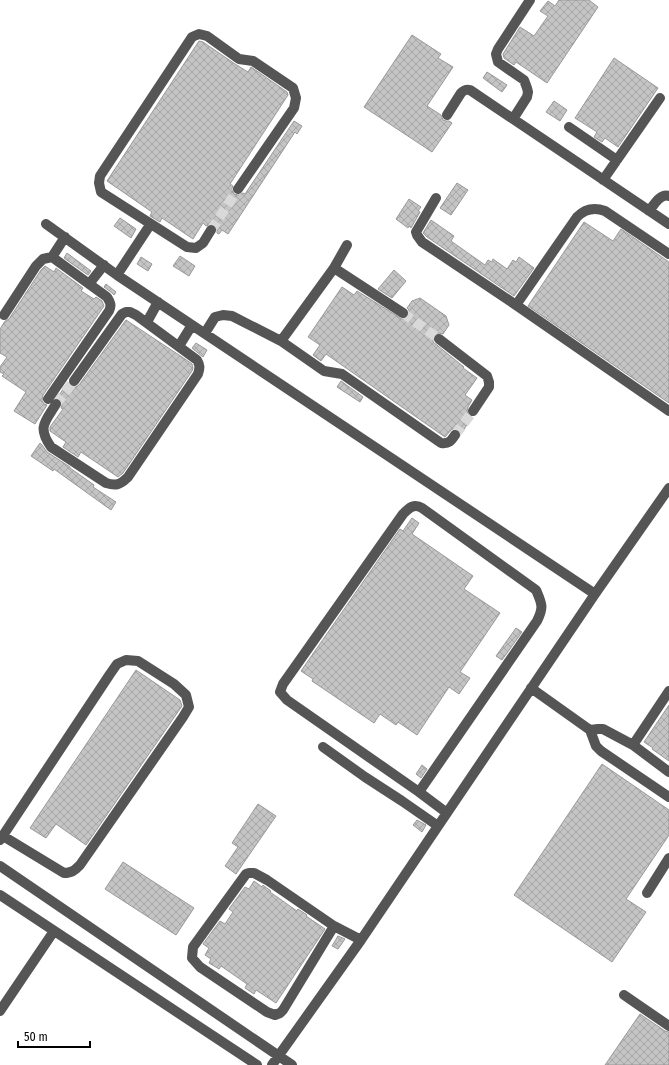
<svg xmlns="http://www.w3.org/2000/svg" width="669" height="1065" font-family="'Fira Sans Condensed',sans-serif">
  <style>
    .building { fill: url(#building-cross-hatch); stroke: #999 }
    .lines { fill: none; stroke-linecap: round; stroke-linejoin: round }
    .minor-tunnel { stroke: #d9d9d9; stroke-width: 10; stroke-dasharray: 10 5; stroke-linecap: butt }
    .minor { stroke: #555; stroke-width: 10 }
  </style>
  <defs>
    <pattern id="building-cross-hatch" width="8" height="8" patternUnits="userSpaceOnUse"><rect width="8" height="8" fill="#c4c4c4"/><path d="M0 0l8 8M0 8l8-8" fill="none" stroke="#a7a7a7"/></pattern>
  </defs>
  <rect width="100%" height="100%" fill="#fff"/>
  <path class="building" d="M559,0H589L598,7L547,83L516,62L514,65L504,58L503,54L520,27L534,36L548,16L540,11L548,1L555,6Z
    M412,35L441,54L438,58L453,67L427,106L441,115L443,120L446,121H449L452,123L432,152L364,107Z
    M199,41L203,42L235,64L248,72L251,67L287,92L288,95L230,184L233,186L232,189L234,194L238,195L243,193L245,194L294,121L302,126L297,134L295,132L228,234L222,230L219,234L217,233V227L214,224H211L206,226L203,223L193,239L162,218L160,222L150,216L152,212L107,181Z
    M614,58L658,88L618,147L605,138L602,142L594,137L597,132L575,118Z
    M487,72L507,85L502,92L483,78Z
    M554,101L567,110L560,121L546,112Z
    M457,183L468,190L451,215L440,208Z
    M409,199L421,207L418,211L420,212L411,228L409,226L408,228L396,219Z
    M120,218L136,229L131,238L114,226Z
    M431,220L454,236L451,241L485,265L488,260L492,262L493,259L507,269L513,260L516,262L519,257L534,268L514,296L427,237L423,233Z
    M584,222L613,241L621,229L669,262V403L528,306Z
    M67,253L91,271L88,275L64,258Z
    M180,256L195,266L189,276L173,266Z
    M141,257L152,264L148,271L137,264Z
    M45,266L54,272L56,268L83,288L81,291L94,299L96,297L102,301L104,306L43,395L42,401L44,404L47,405L35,424L14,411L26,392L2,376L4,374L0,372V367L7,357L0,353V329L5,321L9,319L41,270Z
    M394,270L406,281L392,298L378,289Z
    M106,284L116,292L114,295L111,292L104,287Z
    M342,287L354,295L357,291L402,319H406L409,316V310L407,308L412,301L420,298L446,316L449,325L443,334L439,333L434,335L433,338V342L464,367L463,368L477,378L465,395L472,400L468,407L467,411L469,416L472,417L461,434L459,430L455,429H452L445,437L326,354L321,361L313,355L320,345L308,337Z
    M126,320L185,359L192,364L193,368L192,371L123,473L118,477L81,452L78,457L63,447L66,442L50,431V427L63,409L61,408L62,405V401L60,399L57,398L68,382L70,386L73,387H76L79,385Z
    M196,343L207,350L203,357L192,348Z
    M341,381L363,397L360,402L337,387Z
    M40,443L42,445L47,452L70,467V468L94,485L93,487L116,502L111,510L54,469L53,471L31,456Z
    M412,518L419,523L412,534L473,576L464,589L500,613L460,672L470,678L459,694L449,687L417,735L398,722L396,725L380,714L374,723L312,681L313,679L301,671L400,529L403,531Z
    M516,628L522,632L502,660L496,656Z
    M136,670L180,700L182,706L86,845L56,824L46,838L30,828Z
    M669,705V761L652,749L653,748L644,742Z
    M602,764L669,810V835L626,899L646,912L612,962L514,895Z
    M422,765L427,769L421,778L416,774Z
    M258,804L276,816L236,874L225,866L238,847L232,843Z
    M417,820L426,825L422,832L413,825Z
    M123,862L194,908L176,935L105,889Z
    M254,881L262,887L263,885L264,886L271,891L270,892L297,911L298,909L307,915L306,916L325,929L276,1003L256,990L254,994L245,988L247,984L221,966L219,969L209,963L211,959L205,955L209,948L203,944L220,921L225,924L233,912L229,909L245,887L249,889Z
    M338,936L345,939L338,949L332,946Z
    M640,1014L665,1031L669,1032V1065H605Z"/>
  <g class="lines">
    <path class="minor-tunnel" d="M211,230L238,189
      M403,313L439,339
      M56,404L74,381
      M455,435L473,411"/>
    <path class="minor" d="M447,115L461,93C464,90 466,89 470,90L669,224
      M513,119L527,97L528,92L527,88L524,80L498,62L496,54L498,49L530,0
      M569,127L617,160
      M603,180L660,98
      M436,198L416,232L417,235L422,242L516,305L669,411
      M649,211C654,205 660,193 669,196
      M46,224L117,275L595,594
      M211,230L203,243L196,248L187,247L101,192L99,183L100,176L192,37L199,34L207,36L239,59L253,61L293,88L296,98L294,108L238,189
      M52,257L65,237
      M334,268L403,313
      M117,275L150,225
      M89,284L104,265
      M516,305L577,217C585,209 594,207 605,211L669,254
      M4,315L36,266L43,259L52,257L107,297C110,302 112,305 109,311L48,399
      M147,322L158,302
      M205,333L215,317L223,315L232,316L281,341L324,371L342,374L441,443C449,444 451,441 455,435
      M439,339L487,376L489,382V387L473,411
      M281,341L334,268L347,245
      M179,346L192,325
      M56,404C45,422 37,427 51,447L106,483C116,486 120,485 128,477L198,374C200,368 200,365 197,360L136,315L130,312H126L122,314L74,381
      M531,688L590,730L598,729H603L633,745L669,772
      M590,730L596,746L601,751L669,797
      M633,745L669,691
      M323,747L365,777L402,801L438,826
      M419,792L537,621C544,607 542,604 536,590L422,508C414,503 409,508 403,514L283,684L280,692L287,700L419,792L447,813
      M0,840L110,674L117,664L126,660L138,661L174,684L186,695L189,707L183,717L80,865C75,870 72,873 64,873L3,836
      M0,866L292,1065
      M647,893L669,858
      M0,895L257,1065
      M334,926L283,1010L280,1013L275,1015L267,1012L200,967L192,958L193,947L246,874L249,873H254L267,880L334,926L361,940
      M624,995L669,1026
      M0,1011L54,931
      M272,1065L361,940L595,594L669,488"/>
  </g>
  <path d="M18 1041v6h72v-6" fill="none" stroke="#000000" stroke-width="2"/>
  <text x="24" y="1041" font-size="12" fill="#000000" stroke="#ffffff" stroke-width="3" paint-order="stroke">50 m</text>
</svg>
